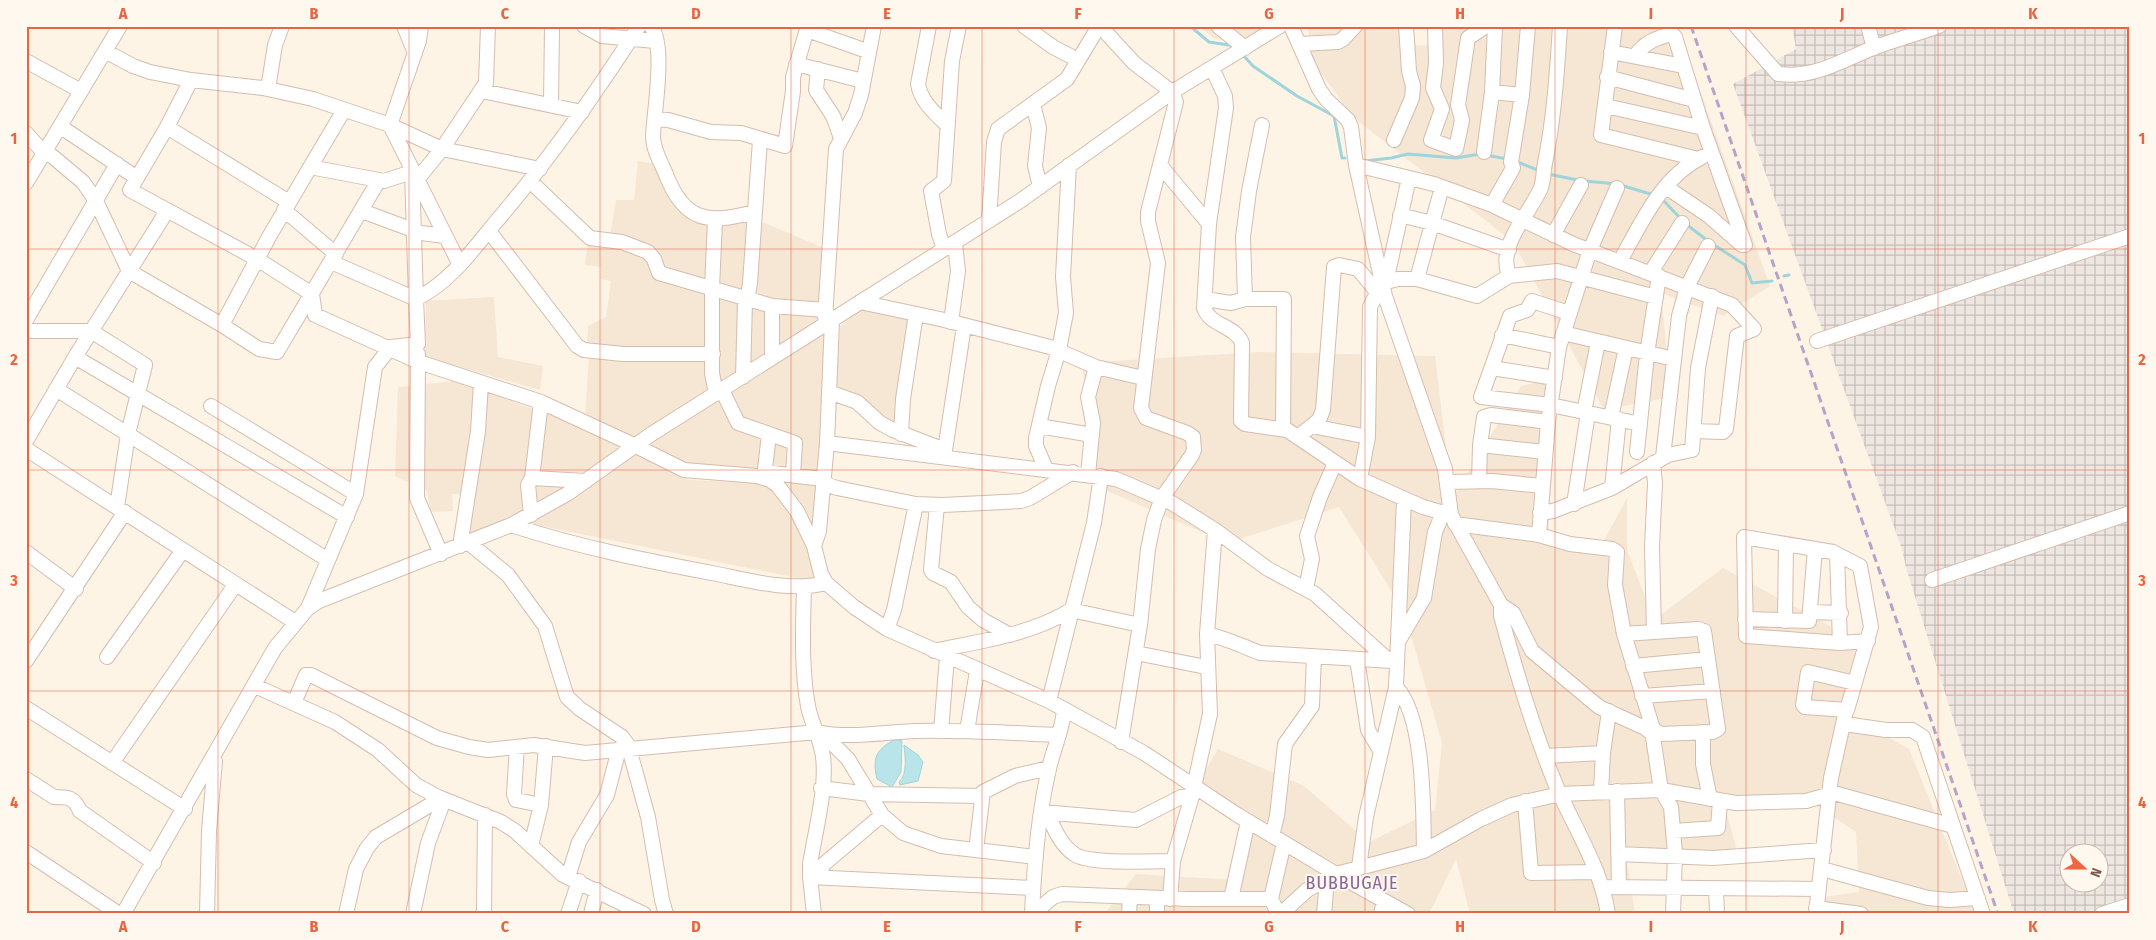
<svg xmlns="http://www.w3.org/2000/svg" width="2156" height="940" font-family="'Fira Sans Condensed',sans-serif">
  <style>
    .residential { fill: #f6e6d4 }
    .industrial { fill: url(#industrial-grid); fill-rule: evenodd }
    .water { fill: #b9e4e9; stroke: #9ed4dc }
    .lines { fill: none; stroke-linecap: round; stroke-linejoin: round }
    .stream { stroke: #9ed4dc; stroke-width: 3 }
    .minor-casing { stroke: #d4bdae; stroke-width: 16 }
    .minor { stroke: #fff; stroke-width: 14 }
    .rail { stroke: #b6a3c9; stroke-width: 3; stroke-dasharray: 8 5; stroke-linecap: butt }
    .grid { fill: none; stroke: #ea6443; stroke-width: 1; stroke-opacity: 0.55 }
    .labels { text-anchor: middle; stroke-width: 4; stroke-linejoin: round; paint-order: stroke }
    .quarter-label { font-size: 18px; letter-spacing: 1px; fill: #88649d; stroke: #fff8ee }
    .neatline { fill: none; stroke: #ea6443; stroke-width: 2 }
    .grid-label { font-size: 16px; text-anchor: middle; font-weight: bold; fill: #ea6443 }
  </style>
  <defs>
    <pattern id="industrial-grid" width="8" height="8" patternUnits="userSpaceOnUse" patternTransform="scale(1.25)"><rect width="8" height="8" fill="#eee6e0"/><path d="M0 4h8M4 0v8" fill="none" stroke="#c6bdb8"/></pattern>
  </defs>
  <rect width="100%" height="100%" fill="#fef4e6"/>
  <path class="residential" d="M1199,26H1277L1245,44L1213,38Z
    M1313,26H1412L1413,45L1436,46V26H1677L1770,286L1723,316L1661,293L1671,397L1604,410L1513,242L1353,117L1313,62L1308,28Z
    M638,161L657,164L671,196L714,221L711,285L661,271L654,252L610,237L616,200H634Z
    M755,217L748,296L717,285L719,224Z
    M760,221L826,249L822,305L752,297Z
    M588,241L619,245L648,258L656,276L709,290V351L587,346L588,326L606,317L611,281L600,279L601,267L585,265Z
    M717,295L741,302L739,374L720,387Z
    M494,297L498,357L543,366L540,390L425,357L426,301Z
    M861,305L911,321L897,427L836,392L840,327Z
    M751,306L767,311L768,354L747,367Z
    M777,312L819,314L815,323L779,352Z
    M826,330L825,423L818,474L795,473L798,440L740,421L727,394Z
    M1257,352L1435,356L1452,499L1521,386L1558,378L1548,534L1599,550L1627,498V550L1654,620L1723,568L1865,645L1848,714L1909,749L1976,914H1807L1810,899L1859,892L1856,832L1805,798L1723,799L1740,862L1626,855L1635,914H1470L1456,859L1429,914H1104L1136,874L1238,880L1247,832L1192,793L1218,749L1304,786L1369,842L1435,810L1442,743L1404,611L1339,507L1227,543L1096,486L1082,363Z
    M589,354L708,358L711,392L635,441L585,417Z
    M484,378L464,494H452L453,511L431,512L427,491L395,476L398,387Z
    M486,392L533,409L524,510L468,536Z
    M719,398L765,437L760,472L694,467L646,446Z
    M546,411L626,446L587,472H539Z
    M772,439L791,445L789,471L768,468Z
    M636,452L689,480L759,483L776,491L797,511L817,579L807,580L527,523Z
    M773,473L818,482L815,535Z
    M535,483L570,485L536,504Z"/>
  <path class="industrial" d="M1792,26H2130V914H2014L1906,568L1902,549L1733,84L1796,49ZM2068,852H2098V882H2068Z"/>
  <path class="water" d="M896,739L902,741L901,772L892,787L877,779C872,758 876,749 896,739Z
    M904,745L918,755L923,762L918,781L900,785L899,782C908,774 905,756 904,745Z"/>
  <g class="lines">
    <path class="stream" d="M1190,26L1209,42L1235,46
      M1242,54L1253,66L1297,96L1334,116L1342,158H1345
      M1486,155L1507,159
      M1365,161L1391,158L1408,154L1456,158L1480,154
      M1515,161L1540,171
      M1548,174L1578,180
      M1585,181L1617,184L1654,195
      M1662,199L1682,220
      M1686,224L1708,241L1745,265L1752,283L1772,281
      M1784,276L1789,275"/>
    <g class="minor-casing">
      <path id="minor" d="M404,26L415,53
        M421,26L419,41L390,125L460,265
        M584,26L602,36L655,41
        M651,26C666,46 654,111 653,136C653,149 660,161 665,172C684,223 708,224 755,212
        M929,26L918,84C921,102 934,112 947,125
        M1024,26L1053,47L1078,60
        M1100,26L1134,63L1172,92L1176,102L1148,212V221L1158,263L1141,408L1146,418L1187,433L1193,437L1194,450L1192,455L1162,498L1154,520L1148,549L1140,625L1121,742
        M1218,26L1245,48
        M1291,26L1319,89L1326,99L1348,120L1351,127L1356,165L1385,296L1445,469L1451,515L1501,605V616C1516,672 1533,729 1555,783C1573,826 1601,867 1608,914
        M1435,26L1436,63L1433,88L1442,109L1431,140L1456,149L1462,120L1458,105L1468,38L1486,26
        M1615,26L1601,135L1698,159
        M1736,26L1778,74C1813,79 1841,61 1873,48C1894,40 1917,34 1939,26
        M1868,26L1874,48
        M807,30L867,51
        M1299,44L1338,42L1343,39L1355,26
        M105,51L133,66L150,72L191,80L263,88L313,99L390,125L442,149L540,169
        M1611,52L1683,66
        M1635,56C1645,42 1656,38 1672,34L1675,37L1703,128L1745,245H1742L1709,216L1666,187
        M26,61L81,91
        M796,64L863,81
        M1212,68L1225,96L1226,108L1209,224L1204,308C1210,326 1235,325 1242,343L1241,421L1245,424L1287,430L1360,479L1423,507L1451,515
        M818,69L816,90L833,116L841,138
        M1607,77L1694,100
        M268,89L275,45L282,26
        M482,91L582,112
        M1492,92L1522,95
        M1033,104L1039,128L1035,166L1040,187
        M551,105L552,26
        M1606,106L1703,128
        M655,119L668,120L711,132L741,133L785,146L793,91V77L808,26
        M61,127L137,178L130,190L257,259L312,294L315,315L419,362L541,402L636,446L684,470L757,476L770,480L778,486L797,511L814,546L821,574L826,583L854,607L887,629L1049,701L1144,753L1236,814L1336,874L1408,914
        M167,127L289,202
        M26,133L44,153L52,156L83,182L96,201L129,271L222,325L259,349L277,352L379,180
        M1394,140L1412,98L1413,86L1409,71L1406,26
        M1484,152L1492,92L1495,26
        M1160,165L1209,224
        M1356,165L1434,184L1492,205L1573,244L1732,305L1754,329L1737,336L1726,429L1723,432L1694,431
        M310,167L384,181L412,172L416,299L331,262
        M137,178L167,127L191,80
        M416,181L442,149L486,83L488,26
        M530,181L590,238L622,242L648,252L654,259L659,273L772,306L826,310
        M26,183L120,26
        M1492,205L1513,168L1511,162L1522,95L1528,26
        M284,210L336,254
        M362,211L421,233L445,236
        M1400,215L1432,223L1509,250
        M715,220L712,288V373L716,394
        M989,221L994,142L998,129L1067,79L1099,26
        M489,231L568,334L577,346L584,350L623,354H713
        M1553,235L1581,185
        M944,249L939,234L931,191L944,181L952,61L959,26
        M1620,261C1641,224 1661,177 1702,157
        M1651,272L1682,223
        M1509,276C1497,245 1528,216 1540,190C1544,182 1543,172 1545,163C1554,118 1557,73 1560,26
        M1417,279L1442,187
        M1386,282L1409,178
        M1205,299L1231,303L1245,299H1284L1283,429
        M1245,299L1243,237L1249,191L1262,125
        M860,302L940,319L1050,347L1096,367L1143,378
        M1569,313L1532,301L1527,310L1510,316L1481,397L1551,405L1640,424
        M825,317L836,149L855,113L861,95L874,26
        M26,320L117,164
        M951,322L958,271L955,243
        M222,325L270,235L344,110
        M26,331H91L145,365L128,434L117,507
        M1563,333L1674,359
        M1502,335L1559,347
        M1817,341L2130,236
        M418,354L417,498L441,554
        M75,357L347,517
        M772,357V306
        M1492,368L1555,378
        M743,377L745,300L748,296L750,283L760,140
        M56,389L328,560
        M722,390L738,423L795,443L793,475
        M829,392L857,402L880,423L893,430L945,450
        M211,406L356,494
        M1584,412L1598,342
        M1611,417L1626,348
        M1039,426L1092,435
        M1312,426L1368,437
        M901,434L903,399L916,314
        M1299,436L1319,420L1323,410L1334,267L1339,265L1358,269L1377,292
        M26,441L75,357L167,211
        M827,443L1116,479L1172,503L1215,530L1268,569L1315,594L1388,660
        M1480,445L1545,452
        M26,449L295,622
        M1637,452L1647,354L1659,276
        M944,457L964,326
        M1663,457L1679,316L1687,287L1708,246
        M1653,463L1655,483L1652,547L1654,632
        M1046,469L1036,446V438L1048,386L1059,350L1066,313L1063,277L1069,165
        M764,472L823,479L828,485L837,488L916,504L943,505L1021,501L1030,498L1073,472
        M1088,474L1093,423L1088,397L1096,367
        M532,478L586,481
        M764,478L769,434
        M1360,479L1368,437L1370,307L1382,283L1398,279H1417L1477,296L1509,276L1557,271L1656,297
        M1479,481L1480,445L1484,417L1491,415L1548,422
        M1447,482L1492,481L1542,486
        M1612,488L1619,419
        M1574,504L1588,413
        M937,505L931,570L933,573L951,582L968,607L983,620L1010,635
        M1540,513L1553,511L1612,488L1668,455L1692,450L1698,368L1712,296
        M531,515L528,485L532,478L541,402
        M1455,524L1539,535L1570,544L1612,549L1617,552L1615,585L1624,634L1653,729L1660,734L1713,732L1718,729L1704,631L1698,629L1624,634
        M511,525C578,547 648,561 717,574C751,581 792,592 826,583
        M1539,535L1548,422L1559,347L1590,250L1617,188
        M469,543L508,575L545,626L567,697L580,709L622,737L628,745L648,817L662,900L666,914
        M460,546L478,431L481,383
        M814,546L819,531L827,443L832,321
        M26,552L76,589
        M1837,554L1840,643
        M1932,580L2130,513
        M804,587C803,626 801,667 808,706C811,723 821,739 823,757C827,787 815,833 810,864V877L814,914
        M1306,589L1312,559L1307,536L1320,497L1335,463
        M1501,605L1513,613L1532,651L1599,707L1645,728L1654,735
        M308,608L356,494L375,367L391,347L418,344L416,299C450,282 471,252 495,223C548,161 595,95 639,26
        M1810,612L1841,613
        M1745,619L1809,621L1815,549
        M1785,621L1786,544
        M887,629L894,610L916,504
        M1207,634C1226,638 1242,646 1260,653L1392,661
        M1398,642L1424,598L1435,532L1443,513
        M934,651C981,641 1030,635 1071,610L1140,625
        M1136,653L1206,667
        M107,657L183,550
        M1357,659L1368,730L1381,752
        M26,661L125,512
        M1633,666L1708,659
        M1855,683L1808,672L1803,705L1805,707L1847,710L1871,627L1860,566L1833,552L1744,537L1746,636L1840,643L1868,641
        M255,686L335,722L378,750L416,785L438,797L501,822L515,831L563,875L644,914
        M1396,687C1425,717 1423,810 1424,851
        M1642,696L1713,691
        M1049,701L1094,523L1101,476
        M294,703L306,675H311L437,738L469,747L488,750L534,745L585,753L817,732C850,739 883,732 916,731C964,730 1011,733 1059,735
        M26,708L185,809
        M1845,724L1886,730H1912L1923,737L1983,914
        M941,731L947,657
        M967,731L977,671
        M1656,732L1653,737L1661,790L1671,807L1675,854L1673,914
        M1703,732V764L1710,799
        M823,734L848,759L882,815L903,833L941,846L1036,857
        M517,747L514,794L516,800L541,805
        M1545,756L1603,753
        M112,763L235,585
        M26,779L54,797C68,797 74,797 80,811L154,863
        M821,788L869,794L981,796
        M1601,791L1603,753L1609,711
        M1617,791L1619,887
        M1525,801L1531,873L1597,872
        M1042,812L1136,820L1181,797L1192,796
        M1047,813C1054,828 1060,844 1074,854C1089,865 1152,861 1173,861
        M1673,831L1718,828L1720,800
        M1272,836L1277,816L1285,744L1312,706L1314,656
        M531,846L541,805L546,746
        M976,850L983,792L1015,776L1049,768
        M26,852L119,914
        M1618,854L1713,858L1824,850
        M1359,867L1366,817L1396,687L1404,499
        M1822,869L1928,898L1949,900L1978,898
        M568,877L579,842L607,795L619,749
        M810,877L1033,888
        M817,877L824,864L882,815
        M1603,887L1819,889
        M1716,889L1717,914
        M1170,899L1173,861L1192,796L1210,714L1207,634L1215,530
        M1231,899L1248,821
        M1275,907L1271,899L1284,843
        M1816,908L1861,914
        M123,914L275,648L308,608L319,601L511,525L567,494L650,435L1020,201L1172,92L1280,26
        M207,914L209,831L215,761
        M346,914L356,869L367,848L376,837L430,805L443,803
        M413,914L428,843L444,800
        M484,914L485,815
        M568,914L579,881
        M591,914L597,890
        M1032,914C1034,866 1038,815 1049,769C1053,749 1063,730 1064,709
        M1033,914L1053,897L1062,894L1189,899H1271
        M1129,914L1130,897
        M1157,914V898
        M1281,914L1307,890L1336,874L1424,851L1481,819L1512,805L1560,794L1661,790L1736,803L1806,801L1834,793L1953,826
        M1324,914L1327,879
        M1381,914L1384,901
        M1816,914L1831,778L1845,715
        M2102,914L2130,905"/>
    </g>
    <use href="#minor" class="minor"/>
    <path class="rail" d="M1691,26L1998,914"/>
  </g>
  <path class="grid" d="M218,26V914M409,26V914M600,26V914M791,26V914M982,26V914M1174,26V914M1365,26V914M1555,26V914M1746,26V914M1938,26V914M26,249H2130M26,470H2130M26,691H2130"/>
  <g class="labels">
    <g class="quarter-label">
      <text x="1352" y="889">BUBBUGAJE</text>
    </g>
  </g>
  <rect width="2156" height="940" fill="none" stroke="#fff8ee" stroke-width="55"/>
  <g transform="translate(2084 868) rotate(111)"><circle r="24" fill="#fff8ee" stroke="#cab8ac"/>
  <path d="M0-4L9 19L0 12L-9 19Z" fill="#f06543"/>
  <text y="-8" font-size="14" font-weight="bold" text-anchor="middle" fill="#7a5948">N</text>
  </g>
  <rect x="28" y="28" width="2100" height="884" class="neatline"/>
  <g class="grid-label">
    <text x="123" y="19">A</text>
    <text x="314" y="19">B</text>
    <text x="505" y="19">C</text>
    <text x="696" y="19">D</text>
    <text x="887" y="19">E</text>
    <text x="1078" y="19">F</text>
    <text x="1269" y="19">G</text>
    <text x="1460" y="19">H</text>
    <text x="1651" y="19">I</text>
    <text x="1842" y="19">J</text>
    <text x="2033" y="19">K</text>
    <text x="14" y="144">1</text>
    <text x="2142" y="144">1</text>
    <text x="14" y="365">2</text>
    <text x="2142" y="365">2</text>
    <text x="14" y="586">3</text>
    <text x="2142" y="586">3</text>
    <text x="14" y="808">4</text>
    <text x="2142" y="808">4</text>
    <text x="123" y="932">A</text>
    <text x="314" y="932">B</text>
    <text x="505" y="932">C</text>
    <text x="696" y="932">D</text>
    <text x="887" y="932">E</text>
    <text x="1078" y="932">F</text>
    <text x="1269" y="932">G</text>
    <text x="1460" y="932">H</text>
    <text x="1651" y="932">I</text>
    <text x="1842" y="932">J</text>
    <text x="2033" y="932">K</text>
  </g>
</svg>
